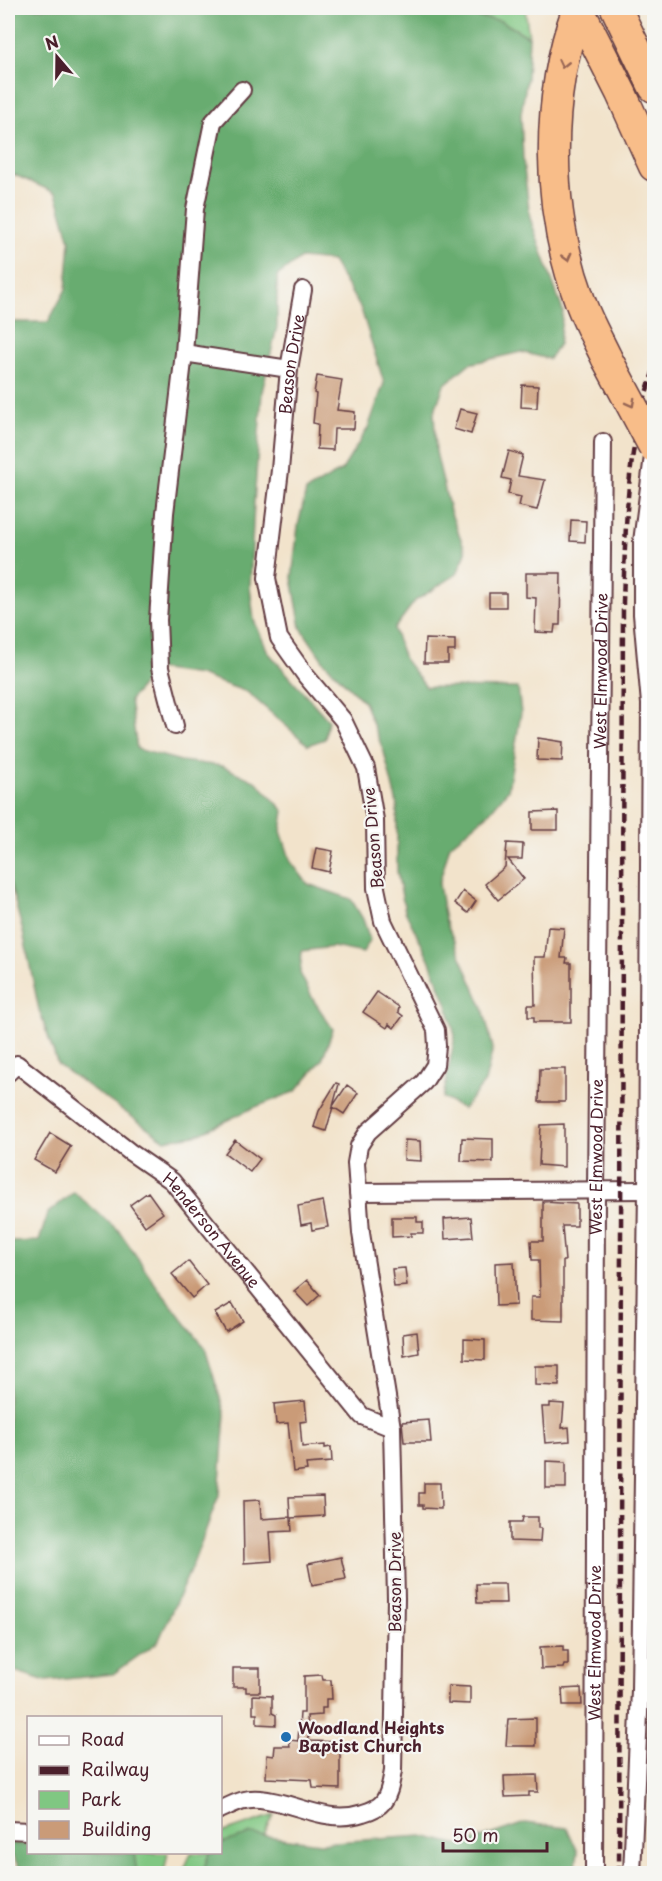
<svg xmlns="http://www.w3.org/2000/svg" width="662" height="1881" font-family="'Playpen Sans',sans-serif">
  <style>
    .green { fill: #80c782; stroke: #657356; stroke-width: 1.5 }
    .forest { fill: #68ac70; stroke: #59664e; stroke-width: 1.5 }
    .building { fill: #ca9b78 }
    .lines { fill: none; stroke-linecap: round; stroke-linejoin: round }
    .minor-casing { stroke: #633c43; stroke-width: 20 }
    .motorway-casing { stroke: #633c43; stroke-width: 33 }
    .minor { stroke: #fff; stroke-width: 16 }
    .motorway { stroke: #f8bd89; stroke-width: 30 }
    .rail { stroke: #4a1f2b; stroke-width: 4.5; stroke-dasharray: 9 4.5; stroke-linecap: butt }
    .motorway-bridge-casing { stroke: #633c43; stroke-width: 33; stroke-linecap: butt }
    .motorway-bridge { stroke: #f8bd89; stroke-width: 30 }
    .oneway { stroke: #986655 }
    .poi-dot { fill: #1f6fb2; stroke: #f6f6f2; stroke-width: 2 }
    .labels { text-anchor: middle; stroke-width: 4.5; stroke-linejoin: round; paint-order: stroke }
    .street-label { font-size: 16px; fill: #4a1f2b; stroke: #f6f6f2 }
    .poi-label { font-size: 16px; font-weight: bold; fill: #4a1f2b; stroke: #f6f6f2; text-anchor: start }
  </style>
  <rect width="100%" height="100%" fill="#f6f6f2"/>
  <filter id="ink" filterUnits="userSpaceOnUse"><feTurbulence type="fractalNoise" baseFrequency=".0167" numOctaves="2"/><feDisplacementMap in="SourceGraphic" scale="12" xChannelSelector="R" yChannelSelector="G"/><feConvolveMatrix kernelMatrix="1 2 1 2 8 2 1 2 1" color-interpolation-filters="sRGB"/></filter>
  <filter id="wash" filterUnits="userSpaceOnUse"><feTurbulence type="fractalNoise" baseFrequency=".008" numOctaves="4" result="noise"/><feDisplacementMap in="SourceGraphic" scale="24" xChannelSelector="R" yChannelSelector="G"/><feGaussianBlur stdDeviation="1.35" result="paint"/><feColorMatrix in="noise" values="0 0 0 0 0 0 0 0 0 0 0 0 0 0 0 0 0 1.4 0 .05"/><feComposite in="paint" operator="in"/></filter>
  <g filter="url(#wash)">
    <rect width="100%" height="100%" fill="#f2e3cb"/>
    <path class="green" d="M422,8H525L529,37L501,21Z
      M274,1815L245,1873L182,1874L191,1853L220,1852L221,1833Z
      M8,1836L28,1837V1852L168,1853L164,1873H23L8,1848Z"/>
    <path class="forest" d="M8,8H422L501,21L529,37L527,78L521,114L523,160L530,218L563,311L559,344L549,359L521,352L469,364L444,385L434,413L436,452L450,511L466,552L457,574L415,601L394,629L404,659L426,687L518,688L521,713L508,790L488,814L450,845L439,884L445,920L483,1008L493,1048L485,1082L463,1109L443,1098L455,1036L447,1005L429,959L405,911L397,872V804L384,752L364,702L324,662L301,628L292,578L298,526L306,491L342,470L368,428L384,383L361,309L332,261L301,258L277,276V327L262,392L254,504L250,587L254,620L268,652L328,720L325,739L308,745L247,692L199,675L156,669L130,700L137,749L181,761L222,766L257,782L284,811L281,831L291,862L308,884L351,899L363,919L370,940L363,953L333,947L302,951L300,973L314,1001L333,1029L322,1060L296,1091L253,1108L196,1135L165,1140L58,1065L39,1010L23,932L10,883L8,882V322H48L66,289L70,241L56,193L8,172Z
      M74,1192L120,1232L158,1288L205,1348L225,1414L219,1495L193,1564L158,1642L113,1674L46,1681L8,1669V1242L39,1241L48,1213Z
      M525,1823L567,1828L578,1852L575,1873H203L209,1853L220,1852L221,1843L251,1834L320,1843L422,1836L460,1845Z
      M8,1844L28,1846V1852L134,1853L137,1873H23L8,1849Z"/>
    <g id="blocks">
      <path class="building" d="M317,376L342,380L337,410L355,412L354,429H334L333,450L317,449L318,424L313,423L316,394L314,393Z
        M522,385L538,386L537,408L521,407Z
        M460,409L477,413L471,434L454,429Z
        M509,451L523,455L518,476L545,480L537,510L519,506L521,497L508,494L511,480L502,478Z
        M571,520L586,521L585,542L570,541Z
        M526,573H561L560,625H555L554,633L535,632L536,598L526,597Z
        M489,593H506V607H489Z
        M425,639L455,640V651H448V663H424Z
        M538,738L563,742L562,761L537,760Z
        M558,811V830H532V812Z
        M507,843L523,844L522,859H508L524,879L498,900L485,884L505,867Z
        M316,848L333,851L329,872L312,868Z
        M463,891L476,901L468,913L455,903Z
        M548,927L564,928L561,958H567L566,963H571V1022H534V1017H528V1005H535L534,957H545Z
        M377,992L399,1007L398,1012L403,1016L394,1028L389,1024L387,1028L363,1012Z
        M540,1069H565V1102H539Z
        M336,1083L339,1084L333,1106L347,1085L358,1093L344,1114L333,1107L326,1131L314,1127L319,1111Z
        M564,1124V1167L539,1165L541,1125Z
        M50,1133L71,1146L55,1172L34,1160Z
        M462,1138L493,1139V1162L461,1161Z
        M235,1140L260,1159L250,1172L225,1153Z
        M405,1140L420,1141L421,1161L404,1160Z
        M148,1192L163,1213L145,1226L130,1205Z
        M323,1201L328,1227L312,1230L311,1223L301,1225L298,1206Z
        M543,1202L577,1204V1226H562L565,1261H563V1321L531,1320V1297H540L539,1260H532L531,1241H543Z
        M392,1217H417V1222H423V1233H411V1236L392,1237Z
        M471,1217L473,1237L445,1239L444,1219Z
        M188,1261L207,1285L192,1298L172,1274Z
        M514,1262L516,1305L496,1306L495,1263Z
        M405,1268L407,1286L394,1287L392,1269Z
        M307,1280L320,1295L308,1306L294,1291Z
        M232,1303L243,1321L226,1332L215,1313Z
        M417,1332L419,1353L404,1356L403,1334Z
        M464,1339L485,1340V1360L464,1359Z
        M535,1366H559V1386L535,1385Z
        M305,1401L307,1421L300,1422L302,1447L325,1445V1448L331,1447L332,1462L306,1464L307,1470L293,1472L288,1423L276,1424L274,1404Z
        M550,1403L564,1404L562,1428L569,1427L570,1441L545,1443L542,1407H550Z
        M429,1420L431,1442H404L402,1422Z
        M546,1461L566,1462V1488H546Z
        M424,1483H440L441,1509L423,1508V1505H419V1493H424Z
        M323,1496L324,1516L291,1518L292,1531L270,1532L272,1561L244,1563L243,1501L260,1500L261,1519L290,1517L289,1497Z
        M523,1517H538V1528H541L540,1542L510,1541V1522H522Z
        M341,1557L346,1579L312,1585L308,1564Z
        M476,1584H505L506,1603H477Z
        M563,1646V1651H568V1665H564L563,1668L541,1669L540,1647Z
        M233,1668H260V1692H246V1687H233Z
        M322,1675L323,1680H331L332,1699H326V1708H322V1715L307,1716L309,1741L340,1742V1789L313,1788L312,1780L266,1778L267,1755L274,1756L275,1746H290L289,1740L298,1741L300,1713H304V1676Z
        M448,1686L470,1687V1704L448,1703Z
        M581,1688L582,1705H563L562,1689Z
        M253,1695L272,1696V1713L276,1715V1725L257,1724V1714H253Z
        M536,1718V1746H506L508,1719Z
        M537,1775L538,1792H529V1796L505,1797L504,1776Z"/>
    </g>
  </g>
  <g filter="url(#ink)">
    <use href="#blocks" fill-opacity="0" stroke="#633c43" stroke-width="1.5"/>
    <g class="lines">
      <g class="minor-casing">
        <g id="minor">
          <path d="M184,353L289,369"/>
          <path d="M175,726L160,668L158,620L165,513L184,353L195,209L213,122L242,90"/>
          <path id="s1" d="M8,1073L17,1064L130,1152L172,1181L362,1416L392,1428"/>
          <path d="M358,1192L647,1190"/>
          <path id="s2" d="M220,1810C233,1804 245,1797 260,1799C296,1802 326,1825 363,1813C370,1811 379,1807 383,1802C390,1793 391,1781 393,1771L396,1598L392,1428L361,1233L356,1163L359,1146L368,1132L424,1082L435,1065L437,1046L436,1030L383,921L376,888L375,820L366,768L343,720L306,676L279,638L267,578L280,470L289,369L303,290"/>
          <path d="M8,1830L28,1831"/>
          <path id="s3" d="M594,1874L596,1190L603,442"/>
          <path d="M632,1874L640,1690L647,1190L650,704L642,614V542L654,448"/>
        </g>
      </g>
      <g class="motorway-casing">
        <path id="motorway" d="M578,8C545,99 546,210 580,301C587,321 598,340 607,359
          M578,8L621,93L654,166
          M616,8L654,87"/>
      </g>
      <use href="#minor" class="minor"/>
      <use href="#motorway" class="motorway"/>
      <path class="rail" d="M619,1874L623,602C626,524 626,443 654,370"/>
      <g class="motorway-bridge-casing">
        <path id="motorway-bridge" d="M607,359L654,447"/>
      </g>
      <use href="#motorway-bridge" class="motorway-bridge"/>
    </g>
    <defs><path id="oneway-chevron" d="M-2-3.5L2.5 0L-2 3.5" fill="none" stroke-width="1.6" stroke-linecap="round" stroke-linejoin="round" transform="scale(1.5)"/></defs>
    <g class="oneway">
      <use href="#oneway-chevron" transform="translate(563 64) rotate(103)"/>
      <use href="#oneway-chevron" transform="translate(567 257) rotate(75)"/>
      <use href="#oneway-chevron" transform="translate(631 403) rotate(62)"/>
    </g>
  </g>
  <circle class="poi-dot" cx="286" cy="1737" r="6"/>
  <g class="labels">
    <g class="street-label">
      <text dy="6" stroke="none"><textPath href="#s2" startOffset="1688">Beason Drive</textPath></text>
      <text dy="6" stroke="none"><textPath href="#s3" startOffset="1203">West Elmwood Drive</textPath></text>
      <text transform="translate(373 838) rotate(-95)" y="6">Beason Drive</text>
      <text dy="6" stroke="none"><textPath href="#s3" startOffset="717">West Elmwood Drive</textPath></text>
      <text dy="6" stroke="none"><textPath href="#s1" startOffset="270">Henderson Avenue</textPath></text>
      <text transform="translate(395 1582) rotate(-90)" y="6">Beason Drive</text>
      <text dy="6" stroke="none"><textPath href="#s3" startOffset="231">West Elmwood Drive</textPath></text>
    </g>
    <g class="poi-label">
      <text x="298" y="1734">Woodland Heights<tspan x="298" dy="18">Baptist Church</tspan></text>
    </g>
  </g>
  <rect width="662" height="1881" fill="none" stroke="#f6f6f2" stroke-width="30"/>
  <rect x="27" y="1716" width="195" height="138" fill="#f6f6f2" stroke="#b1a0a2" stroke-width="1.5"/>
  <rect x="39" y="1736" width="30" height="9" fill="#ffffff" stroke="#b1a0a2" stroke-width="1.5"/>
  <text x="81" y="1746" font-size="18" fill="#4a1f2b">Road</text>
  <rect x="39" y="1766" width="30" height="9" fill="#4a1f2b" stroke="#b1a0a2" stroke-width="1.5"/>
  <text x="81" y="1776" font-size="18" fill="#4a1f2b">Railway</text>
  <rect x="39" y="1791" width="30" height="18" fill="#80c782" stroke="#b1a0a2" stroke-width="1.5"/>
  <text x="81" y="1806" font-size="18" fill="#4a1f2b">Park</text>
  <rect x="39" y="1821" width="30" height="18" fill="#ca9b78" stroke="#b1a0a2" stroke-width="1.5"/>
  <text x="81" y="1836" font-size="18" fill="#4a1f2b">Building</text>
  <g transform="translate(57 57) rotate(340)" stroke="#f6f6f2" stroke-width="4.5" paint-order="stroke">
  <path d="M0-4.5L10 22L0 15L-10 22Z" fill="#4a1f2b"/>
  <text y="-9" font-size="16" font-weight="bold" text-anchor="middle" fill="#4a1f2b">N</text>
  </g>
  <path d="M443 1842v9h104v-9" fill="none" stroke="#4a1f2b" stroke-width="3"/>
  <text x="452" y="1842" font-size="18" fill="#4a1f2b" stroke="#f6f6f2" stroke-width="4.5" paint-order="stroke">50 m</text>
</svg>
